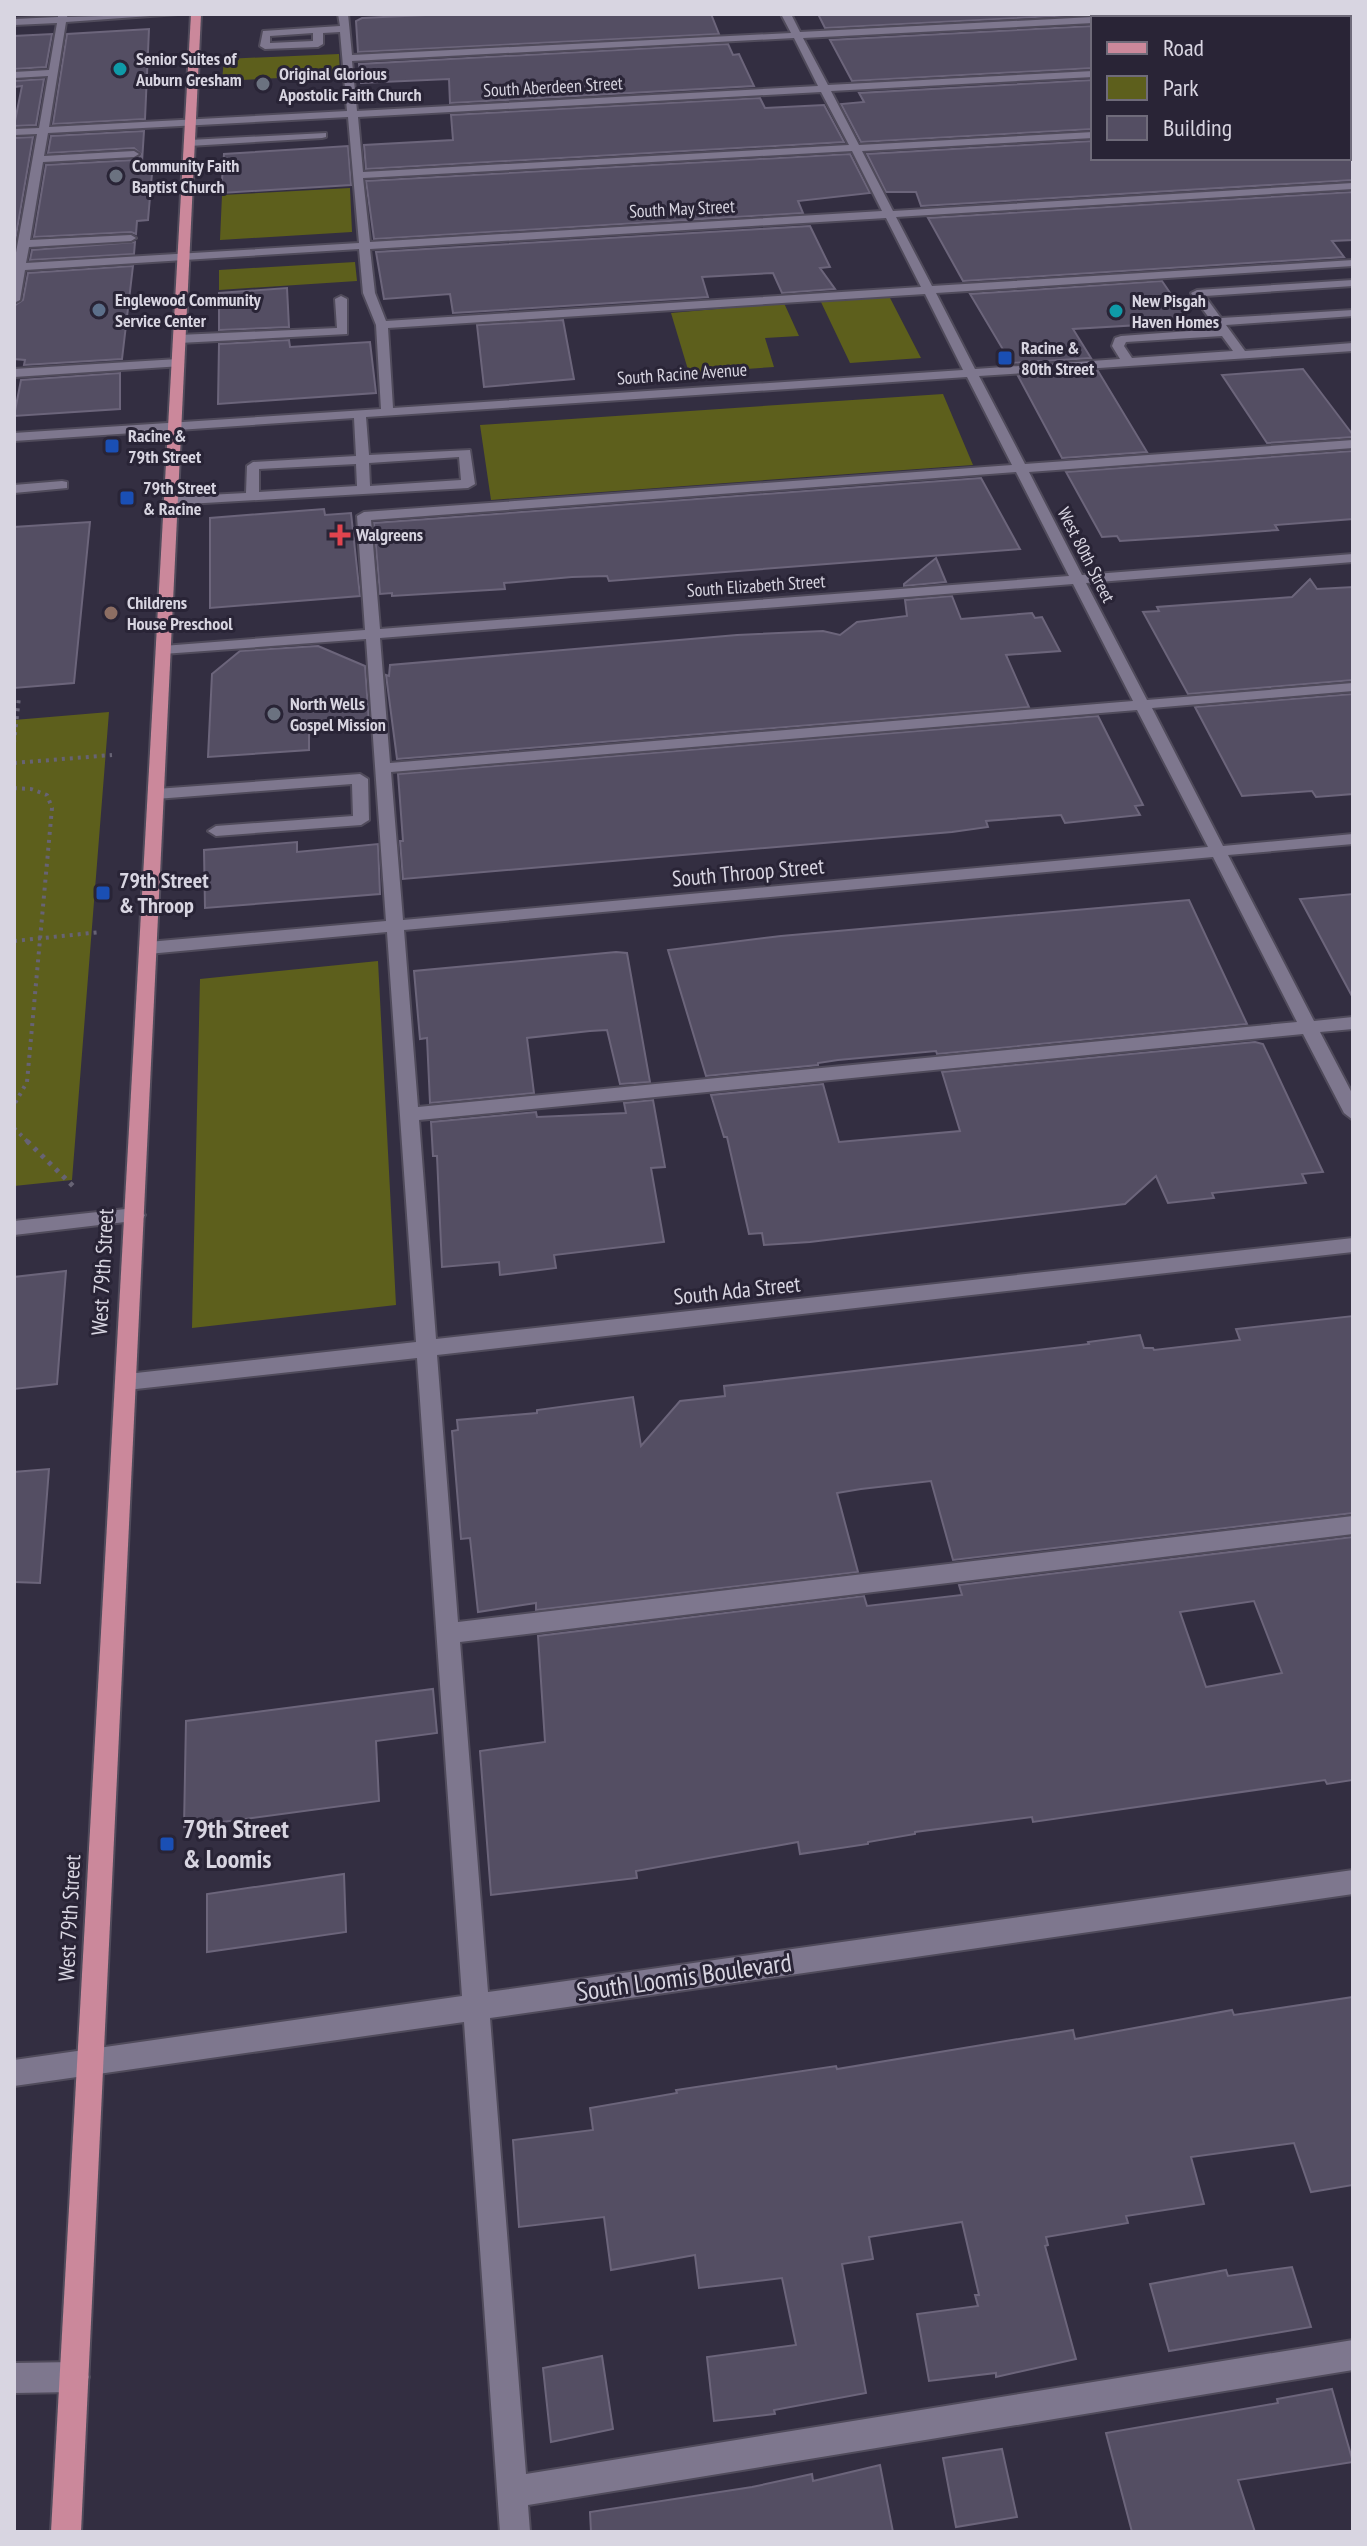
<svg xmlns="http://www.w3.org/2000/svg" width="1367" height="2546" font-family="'PT Sans Narrow',sans-serif">
  <style>
    .green { fill: #5d5f1c }
    .building { fill: #544e63; stroke: #6c657b; stroke-width: 2; fill-rule: evenodd }
    .lines { fill: none; stroke-linecap: round; stroke-linejoin: round }
    .minor-casing { stroke: #504b5b; stroke-width: 4 }
    .major-casing { stroke: #504b5b; stroke-width: 4 }
    .path-far1 { stroke: #676374; stroke-width: 4; stroke-dasharray: 3 5; stroke-linecap: butt }
    .path { stroke: #676374; stroke-width: 5; stroke-dasharray: 4 6; stroke-linecap: butt }
    .minor { fill: #7e778e; fill-rule: evenodd }
    .major { fill: #cb889b; fill-rule: evenodd }
    .culture-dot { fill: #0f9aa8; stroke: #292436; stroke-width: 3 }
    .worship-dot { fill: #6b7280; stroke: #292436; stroke-width: 3 }
    .service-dot { fill: #5c6f8a; stroke: #292436; stroke-width: 3 }
    .transit-dot { fill: #1a4fb4; stroke: #292436; stroke-width: 3 }
    .health-dot { fill: #e0444e; stroke: #292436; stroke-width: 3 }
    .education-dot { fill: #8d6e63; stroke: #292436; stroke-width: 3 }
    .labels { text-anchor: middle; stroke-width: 6; stroke-linejoin: round; paint-order: stroke }
    .far-poi-label { font-size: 18px; font-weight: bold; fill: #d8d5e1; stroke: #292436; text-anchor: start }
    .far-street-label { font-size: 18px; fill: #d8d5e1; stroke: #292436 }
    .street-label { font-size: 22px; fill: #d8d5e1; stroke: #292436 }
    .poi-label { font-size: 22px; font-weight: bold; fill: #d8d5e1; stroke: #292436; text-anchor: start }
    .near-poi-label { font-size: 26px; font-weight: bold; fill: #d8d5e1; stroke: #292436; text-anchor: start }
    .near-street-label { font-size: 26px; fill: #d8d5e1; stroke: #292436 }
  </style>
  <rect width="100%" height="100%" fill="#332e41"/>
  <path class="green" d="M339,54L340,75L222,81L224,59Z
    M350,188L352,232L220,240L222,195Z
    M355,262L357,281L219,290V270Z
    M889,296L921,358L850,363L820,300Z
    M784,303L799,336L765,338L774,367L689,373L671,313Z
    M943,394L973,465L491,500L480,425Z
    M109,712L72,1180L14,1186V720Z
    M378,961L396,1305L192,1328L200,979Z"/>
  <path class="building" d="M447,14H711L719,34L358,52L356,21L362,18Z
    M818,14H1093L825,28Z
    M1093,26V68L852,81L830,40Z
    M149,29L145,119L53,124L67,34Z
    M52,34L46,67L14,69V36Z
    M728,44L733,55L739,54L754,86L450,103L449,79L361,83L359,64Z
    M44,79L36,125L14,126L22,86L14,87V81Z
    M1093,80V129L861,142L841,104L864,102L859,93Z
    M760,98L765,108L824,105L844,142L366,169L364,145L453,140L451,115Z
    M144,131L142,162H153L148,220L137,221L136,234L131,232L34,237L46,165L134,160L142,155L134,148L48,153L51,136Z
    M33,137L14,247V138Z
    M1093,141V158H1353V180L921,206L916,192H886L867,154Z
    M348,146L351,185L221,193L224,154Z
    M850,154L870,193L798,201L803,213L374,239L366,181Z
    M1353,192V240L1332,241L1344,257L963,281L928,218Z
    M810,226L830,267L820,268L835,289L782,293L773,273L702,277L708,297L453,313L450,294L384,299L376,252Z
    M135,242L134,254L30,260L32,250Z
    M133,266L122,359L24,365L25,360L14,359V306L23,300L28,273Z
    M1162,281L1190,322L1073,329L1091,358L1011,363L970,294Z
    M287,288L289,327L219,330V293Z
    M563,320L574,379L484,387L477,325Z
    M289,340L290,347L370,342L376,393L218,404L219,344Z
    M1303,369L1353,435V437L1267,443L1222,375Z
    M1098,371L1147,452L1062,458L1018,376Z
    M120,373V409L14,416L21,380Z
    M1353,451V519L1275,525L1278,530L1198,536L1120,541L1117,536L1102,537L1066,472Z
    M981,478L1020,549L609,581L607,576L572,577L504,583L505,589L392,596V593L380,594L374,523Z
    M324,509L325,515L351,513L360,596L210,608V518Z
    M90,522L74,683L14,688V527Z
    M936,558L946,582L904,586V584Z
    M1310,579L1317,589L1353,587V680L1188,694L1143,612L1159,611L1157,607L1292,597Z
    M952,596L961,619L1032,613L1035,618L1042,617L1060,651L1006,655L1029,707L397,759L386,675L389,676L390,665L737,635L823,631L840,635L857,622L907,616L905,600Z
    M318,646L365,666L369,723L309,728V750L208,757L212,674L240,651Z
    M1353,694V794L1316,797L1312,791L1242,796L1195,707Z
    M1098,716L1143,805L1135,806L1140,815L1065,823L1061,815L986,821L988,827L952,832L403,879L400,841H403L398,774Z
    M297,842V852L378,844L380,894L205,908L204,850Z
    M1353,894V998L1300,899Z
    M1189,900L1247,1024L937,1054L936,1051L838,1060L818,1063V1065L706,1076L668,950L781,936Z
    M616,952L627,953L650,1082L620,1084L607,1030L590,1031L527,1038L534,1093L430,1103L427,1038L420,1039L414,971Z
    M1255,1042L1263,1044L1323,1172L1302,1174L1306,1183L1212,1193L1214,1198L1168,1203L1156,1176L1125,1204L810,1242L764,1245L762,1233L749,1234L727,1137H724L711,1095L823,1084L839,1142L960,1131L942,1072Z
    M653,1100L665,1167L651,1168L664,1242L554,1255L556,1268L500,1275L499,1262L442,1267L437,1156H433L431,1122L536,1112L537,1117L626,1113L624,1103Z
    M66,1271L57,1384L14,1389V1277Z
    M1353,1316V1513L953,1560L931,1481L861,1489L837,1493L858,1572L536,1610V1603L478,1612L470,1538L461,1539L452,1431L458,1430L457,1420L537,1413V1410L633,1397L641,1446L680,1401L725,1396L724,1386L1089,1344L1088,1342L1140,1335L1144,1348H1153L1154,1350L1240,1340L1236,1329Z
    M49,1469L40,1583L14,1582V1472Z
    M1353,1537V1780L1327,1784L1325,1780L1033,1822L1032,1817L915,1832V1834L868,1842V1844L800,1854L798,1842L636,1871L637,1878L491,1895L480,1751L545,1742L538,1636L864,1596L867,1606L962,1595L959,1585ZM1254,1601L1282,1673L1206,1687L1180,1612Z
    M433,1689L437,1733L376,1741L379,1801L184,1827L186,1721Z
    M344,1874L346,1932L207,1952V1894Z
    M1353,1997V2185L1311,2192L1294,2143L1191,2157L1204,2204L1126,2216L1128,2223L1046,2237L1048,2245L1045,2246L1076,2359L996,2377V2373L929,2381L917,2314L978,2306L975,2295H979L962,2222L869,2237L873,2259L842,2264L866,2393L774,2410L775,2414L714,2421L707,2357L796,2345L782,2278L699,2288L695,2255L611,2270L604,2217L519,2227L513,2140L593,2130L590,2108L677,2093L676,2090L836,2066L837,2069L1073,2030L1075,2039L1232,2010L1234,2015Z
    M1292,2267L1311,2327L1169,2351L1150,2284L1226,2270L1228,2276Z
    M602,2356L613,2429L551,2442L543,2368Z
    M1332,2389L1353,2462L1238,2480L1255,2532H1132L1106,2433L1278,2403L1277,2399Z
    M1002,2449L1017,2517L956,2527L943,2458Z
    M880,2465L893,2532H591L590,2512L752,2487L812,2474L813,2481Z"/>
  <g class="lines">
    <g class="minor-casing">
      <path id="minor" d="M58,14H68L67,17L178,14L66,22L49,127L347,111L340,32L323,33V44L318,47L265,49L260,46L263,31L340,26L338,14H348L352,55L791,33L781,14H791L800,32L1093,17L1096,18H1093V23L803,38L828,85L1093,71V77L831,91L859,145L1093,132V138L862,151L893,211L1353,183V189L896,217L932,286L1353,260V266L936,293L975,369L1120,359L1112,346L1115,338L1121,336L1217,329L1191,293L1197,290L1353,280V286L1205,296L1221,318L1353,310V316L1226,325L1245,351L1353,343V351L979,376L1025,464L1353,440V448L1029,472L1082,575L1353,554V562L1086,583L1147,700L1353,683V691L1152,708L1223,846L1353,834V844L1228,855L1314,1021L1353,1017V1029L1320,1032L1353,1095V1120L1344,1113L1303,1034L419,1120L436,1339L1353,1238V1252L437,1355L458,1622L1353,1516V1534L460,1642L488,1992L1353,1870V1894L490,2018L526,2474L1353,2340V2370L528,2505L530,2532H500L464,2022L14,2086V2060L462,1996L417,1358L127,1390L120,1388L117,1382L120,1376L127,1374L416,1342L387,932L148,954L139,948L148,942L386,921L366,639L163,654L156,650L163,646L365,630L357,516L364,512L1012,465L967,377L366,417L369,455L470,450L475,484L468,488L170,505L163,501L170,497L246,493L247,466L253,462L356,456L354,418L14,441V433L381,409L376,325L363,293L359,249L25,270L20,300L14,303V264L37,134L14,135V129L39,128L48,76L14,78V72L49,70L57,23L14,25V19L58,17ZM313,33V41L270,43V36ZM794,38L818,86L357,111L352,61ZM821,92L849,145L363,172L358,117ZM348,117L359,243L26,263L29,247L131,241L136,238L131,235L30,240L43,162L134,157L139,154L134,151L44,156L48,133ZM852,151L882,211L370,242L363,178ZM886,218L921,287L386,321L375,293L370,249ZM925,294L963,370L393,408L388,328ZM1222,336L1233,351L1132,358L1124,346L1126,342ZM459,457L461,480L370,486L369,463ZM356,464L357,486L259,492V469ZM1016,472L1069,576L380,629L371,520ZM1073,584L1133,701L390,763L380,638ZM1137,710L1208,847L403,920L391,772ZM1213,857L1297,1022L418,1107L404,930Z
        M1165,14H1224L1193,18H1134Z
        M1353,57V63L1349,64V58Z
        M1349,118H1353V124H1349Z
        M326,133V137L322,138L189,146L184,143L189,140Z
        M341,296L347,299V334L179,343L173,339L179,335L337,328L335,299Z
        M178,359L182,360V366L14,377V369Z
        M62,481L67,482V488L14,493V485Z
        M360,774L368,779L369,820L361,825L216,836L208,831L216,826L353,816L352,784L156,799L148,794L156,789Z
        M135,1208L145,1215L142,1220L14,1235V1221Z
        M74,2362L84,2367L89,2377L84,2387L74,2392L14,2393V2363Z"/>
    </g>
    <g class="major-casing">
      <path id="major" d="M191,14H201L81,2532H51Z"/>
    </g>
    <path class="path-far1" d="M14,743L19,697
      M14,763L112,755
      M14,788L31,789L47,795L52,808L27,1082L14,1105
      M14,941L101,932
      M14,1128L29,1143"/>
    <path class="path" d="M27,1141L76,1189"/>
    <use href="#minor" class="minor"/>
    <use href="#major" class="major"/>
  </g>
  <g class="culture-dot">
    <circle cx="120" cy="69" r="8"/>
    <circle cx="1116" cy="311" r="8"/>
  </g>
  <g class="worship-dot">
    <circle cx="263" cy="84" r="8"/>
    <circle cx="116" cy="176" r="8"/>
    <circle cx="274" cy="714" r="8"/>
  </g>
  <circle class="service-dot" cx="99" cy="310" r="8"/>
  <g class="transit-dot">
    <rect x="997" y="350" width="16" height="16" rx="4"/>
    <rect x="104" y="438" width="16" height="16" rx="4"/>
    <rect x="119" y="490" width="16" height="16" rx="4"/>
    <rect x="95" y="885" width="16" height="16" rx="4"/>
    <rect x="159" y="1836" width="16" height="16" rx="4"/>
  </g>
  <path class="health-dot" d="M336 523h8v8h8v8h-8v8h-8v-8h-8v-8h8z"/>
  <circle class="education-dot" cx="111" cy="613" r="8"/>
  <g class="labels">
    <g class="far-poi-label">
      <text x="136" y="65">Senior Suites of<tspan x="136" dy="21">Auburn Gresham</tspan></text>
      <text x="279" y="80">Original Glorious<tspan x="279" dy="21">Apostolic Faith Church</tspan></text>
      <text x="132" y="172">Community Faith<tspan x="132" dy="21">Baptist Church</tspan></text>
      <text x="115" y="306">Englewood Community<tspan x="115" dy="21">Service Center</tspan></text>
      <text x="1132" y="307">New Pisgah<tspan x="1132" dy="21">Haven Homes</tspan></text>
      <text x="1021" y="354">Racine &amp;<tspan x="1021" dy="21">80th Street</tspan></text>
      <text x="128" y="442">Racine &amp;<tspan x="128" dy="21">79th Street</tspan></text>
      <text x="143" y="494">79th Street<tspan x="143" dy="21">&amp; Racine</tspan></text>
      <text x="356" y="541">Walgreens</text>
      <text x="127" y="609">Childrens<tspan x="127" dy="21">House Preschool</tspan></text>
      <text x="290" y="710">North Wells<tspan x="290" dy="21">Gospel Mission</tspan></text>
    </g>
    <g class="far-street-label">
      <text transform="translate(553 87) rotate(-3)" y="6">South Aberdeen Street</text>
      <text transform="translate(682 209) rotate(-3)" y="6">South May Street</text>
      <text transform="translate(682 374) rotate(-4)" y="6">South Racine Avenue</text>
      <text transform="translate(1086 555) rotate(63)" y="6">West 80th Street</text>
      <text transform="translate(756 586) rotate(-4)" y="6">South Elizabeth Street</text>
    </g>
    <g class="street-label">
      <text transform="translate(748 872) rotate(-5)" y="8">South Throop Street</text>
      <text transform="translate(102 1272) rotate(-87)" y="8">West 79th Street</text>
      <text transform="translate(737 1290) rotate(-6)" y="8">South Ada Street</text>
      <text transform="translate(69 1918) rotate(-87)" y="8">West 79th Street</text>
    </g>
    <g class="poi-label">
      <text x="119" y="888">79th Street<tspan x="119" dy="25">&amp; Throop</tspan></text>
    </g>
    <g class="near-poi-label">
      <text x="183" y="1838">79th Street<tspan x="183" dy="30">&amp; Loomis</tspan></text>
    </g>
    <g class="near-street-label">
      <text transform="translate(684 1977) rotate(-8)" y="9">South Loomis Boulevard</text>
    </g>
  </g>
  <rect width="1367" height="2546" fill="none" stroke="#d8d5e1" stroke-width="32"/>
  <rect x="1091" y="16" width="260" height="144" fill="#292436" stroke="#6f6b7a" stroke-width="2"/>
  <rect x="1107" y="42" width="40" height="12" fill="#cb889b" stroke="#6f6b7a" stroke-width="2"/>
  <text x="1163" y="56" font-size="24" fill="#d8d5e1">Road</text>
  <rect x="1107" y="76" width="40" height="24" fill="#5d5f1c" stroke="#6f6b7a" stroke-width="2"/>
  <text x="1163" y="96" font-size="24" fill="#d8d5e1">Park</text>
  <rect x="1107" y="116" width="40" height="24" fill="#544e63" stroke="#6f6b7a" stroke-width="2"/>
  <text x="1163" y="136" font-size="24" fill="#d8d5e1">Building</text>
</svg>
